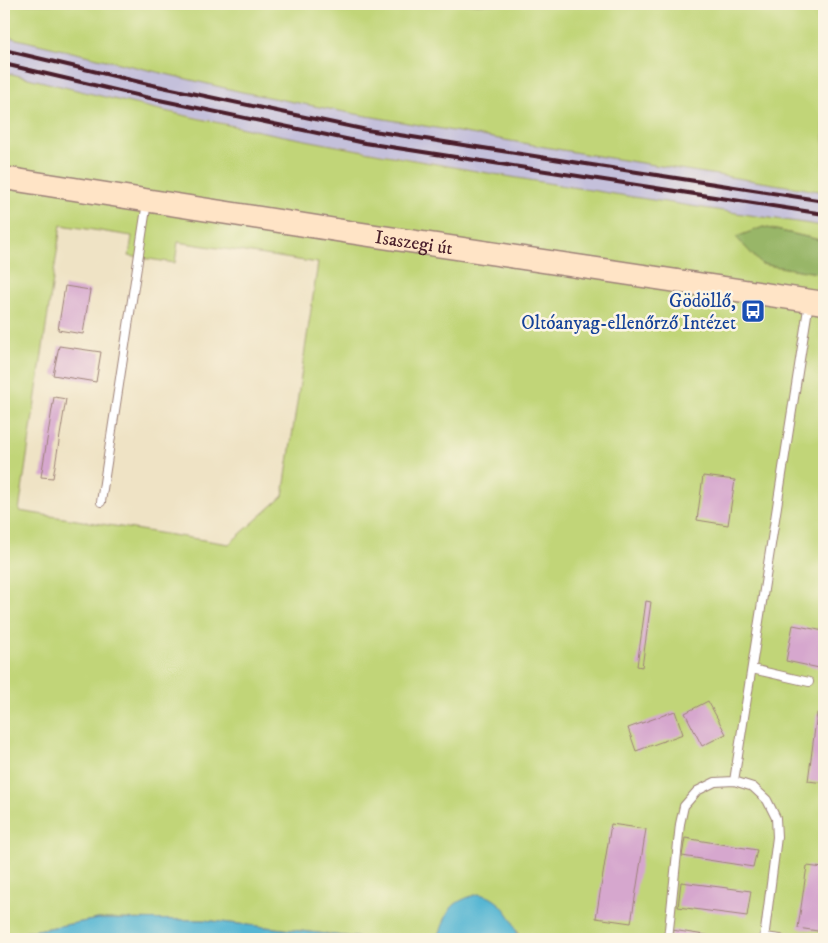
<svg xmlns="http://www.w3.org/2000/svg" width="828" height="943" font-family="'IM FELL DW Pica',serif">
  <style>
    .industrial { fill: #c4c0db }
    .green { fill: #c1d578; stroke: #867a52; fill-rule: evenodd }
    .forest { fill: #98b668; stroke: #716a4a }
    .water { fill: #54b6d3; stroke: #4f6a7f }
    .building { fill: #d6a7ce }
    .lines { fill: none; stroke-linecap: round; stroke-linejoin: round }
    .service-casing { stroke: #9c8178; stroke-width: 10 }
    .secondary-casing { stroke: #9c8178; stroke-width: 25 }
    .service { stroke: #fff; stroke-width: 8 }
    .secondary { stroke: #ffe4c6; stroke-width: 22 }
    .rail { stroke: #4a1f2b; stroke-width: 4 }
    .labels { text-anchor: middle; stroke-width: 5; stroke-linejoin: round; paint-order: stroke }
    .street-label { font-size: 19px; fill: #4a1f2b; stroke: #fcf5e5 }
    .transit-label { font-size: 19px; fill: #164399; stroke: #fcf5e5; text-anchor: end }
  </style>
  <rect width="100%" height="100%" fill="#fcf5e5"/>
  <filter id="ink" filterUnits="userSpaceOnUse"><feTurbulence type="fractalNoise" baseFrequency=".02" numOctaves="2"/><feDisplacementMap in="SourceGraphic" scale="10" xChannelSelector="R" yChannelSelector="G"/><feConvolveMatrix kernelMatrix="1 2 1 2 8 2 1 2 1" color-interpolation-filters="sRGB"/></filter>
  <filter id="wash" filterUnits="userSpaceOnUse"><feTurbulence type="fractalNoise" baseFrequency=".0096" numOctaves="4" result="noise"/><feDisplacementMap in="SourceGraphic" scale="20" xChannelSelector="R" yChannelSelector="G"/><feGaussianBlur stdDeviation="1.12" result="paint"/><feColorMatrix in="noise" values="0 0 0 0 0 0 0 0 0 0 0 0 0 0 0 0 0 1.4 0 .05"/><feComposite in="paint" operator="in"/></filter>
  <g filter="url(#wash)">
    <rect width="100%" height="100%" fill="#efe3c5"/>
    <path class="industrial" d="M4,36L242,92L350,113L585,154L824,192V226L619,196L269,133L113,99L4,72Z"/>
    <path class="green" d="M4,4H824V192L585,154L350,113L242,92L4,36Z
      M4,72C92,94 180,116 269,133C454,169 639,199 824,226V241L763,227L761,264L824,274V939H518V931L450,909L440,933L436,939H371L204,920L98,919L4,936ZM61,225L132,236L129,256L175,263L178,242L318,263L283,496L229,544L19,511Z"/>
    <path class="forest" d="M763,227L824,241V274L761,264L736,237Z"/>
    <path class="water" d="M478,894C483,895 489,896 493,899C506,907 517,925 518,939H436C443,930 443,919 450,910C455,901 469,897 478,894Z
      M98,919L204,920L371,939H4V936Z"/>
    <g id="blocks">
      <path class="building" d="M65,286L90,290L83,334L58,330Z
        M59,346L101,352L96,382L53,375Z
        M54,397L66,399L53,478L41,477Z
        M703,476L735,480L728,525L697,520Z
        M646,601L651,602L642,667L637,666Z
        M793,625L824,631V669L786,661Z
        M708,701L726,734L702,746L685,713Z
        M675,711L683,734L636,751L628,728Z
        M817,713L824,714V783L808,781Z
        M611,824L646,829L631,923L596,918Z
        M685,838L757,850L753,867L682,856Z
        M807,866L824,868V932L798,928Z
        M681,882L751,891L747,916L678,907Z
        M672,930L725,938V939H670Z"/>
    </g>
  </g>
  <g filter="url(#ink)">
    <use href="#blocks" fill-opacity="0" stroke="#9c8178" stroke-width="1"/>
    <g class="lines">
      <g class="service-casing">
        <path id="service" d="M101,502L147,202
          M752,669L809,682
          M734,781L809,302
          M765,937L780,939
          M668,939L680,824L684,806L697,791L715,782L734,781L753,787L767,800L776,818L777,837L764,939"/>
      </g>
      <g class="secondary-casing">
        <g id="secondary">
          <path id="s1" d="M4,178L349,232L824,303"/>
        </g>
      </g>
      <use href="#service" class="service"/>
      <use href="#secondary" class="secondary"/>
      <path class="rail" d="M4,50L148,84L367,130L824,201
        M4,64L145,97L365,143L824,214"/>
    </g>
  </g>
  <defs>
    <g id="bus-square" transform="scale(1.25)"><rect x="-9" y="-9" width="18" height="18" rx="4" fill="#1a4fb4" stroke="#fcf5e5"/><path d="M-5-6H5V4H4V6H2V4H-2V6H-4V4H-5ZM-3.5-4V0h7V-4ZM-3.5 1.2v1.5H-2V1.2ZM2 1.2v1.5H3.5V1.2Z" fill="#fff"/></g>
  </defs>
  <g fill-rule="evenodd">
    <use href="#bus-square" x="753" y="311"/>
  </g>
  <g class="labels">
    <g class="street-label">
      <text dy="7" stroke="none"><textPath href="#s1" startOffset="415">Isaszegi út</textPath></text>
    </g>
    <g class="transit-label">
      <text x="736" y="307">Gödöllő,<tspan x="736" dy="22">Oltóanyag-ellenőrző Intézet</tspan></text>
    </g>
  </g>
  <rect width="828" height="943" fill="none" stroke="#fcf5e5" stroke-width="20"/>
</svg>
